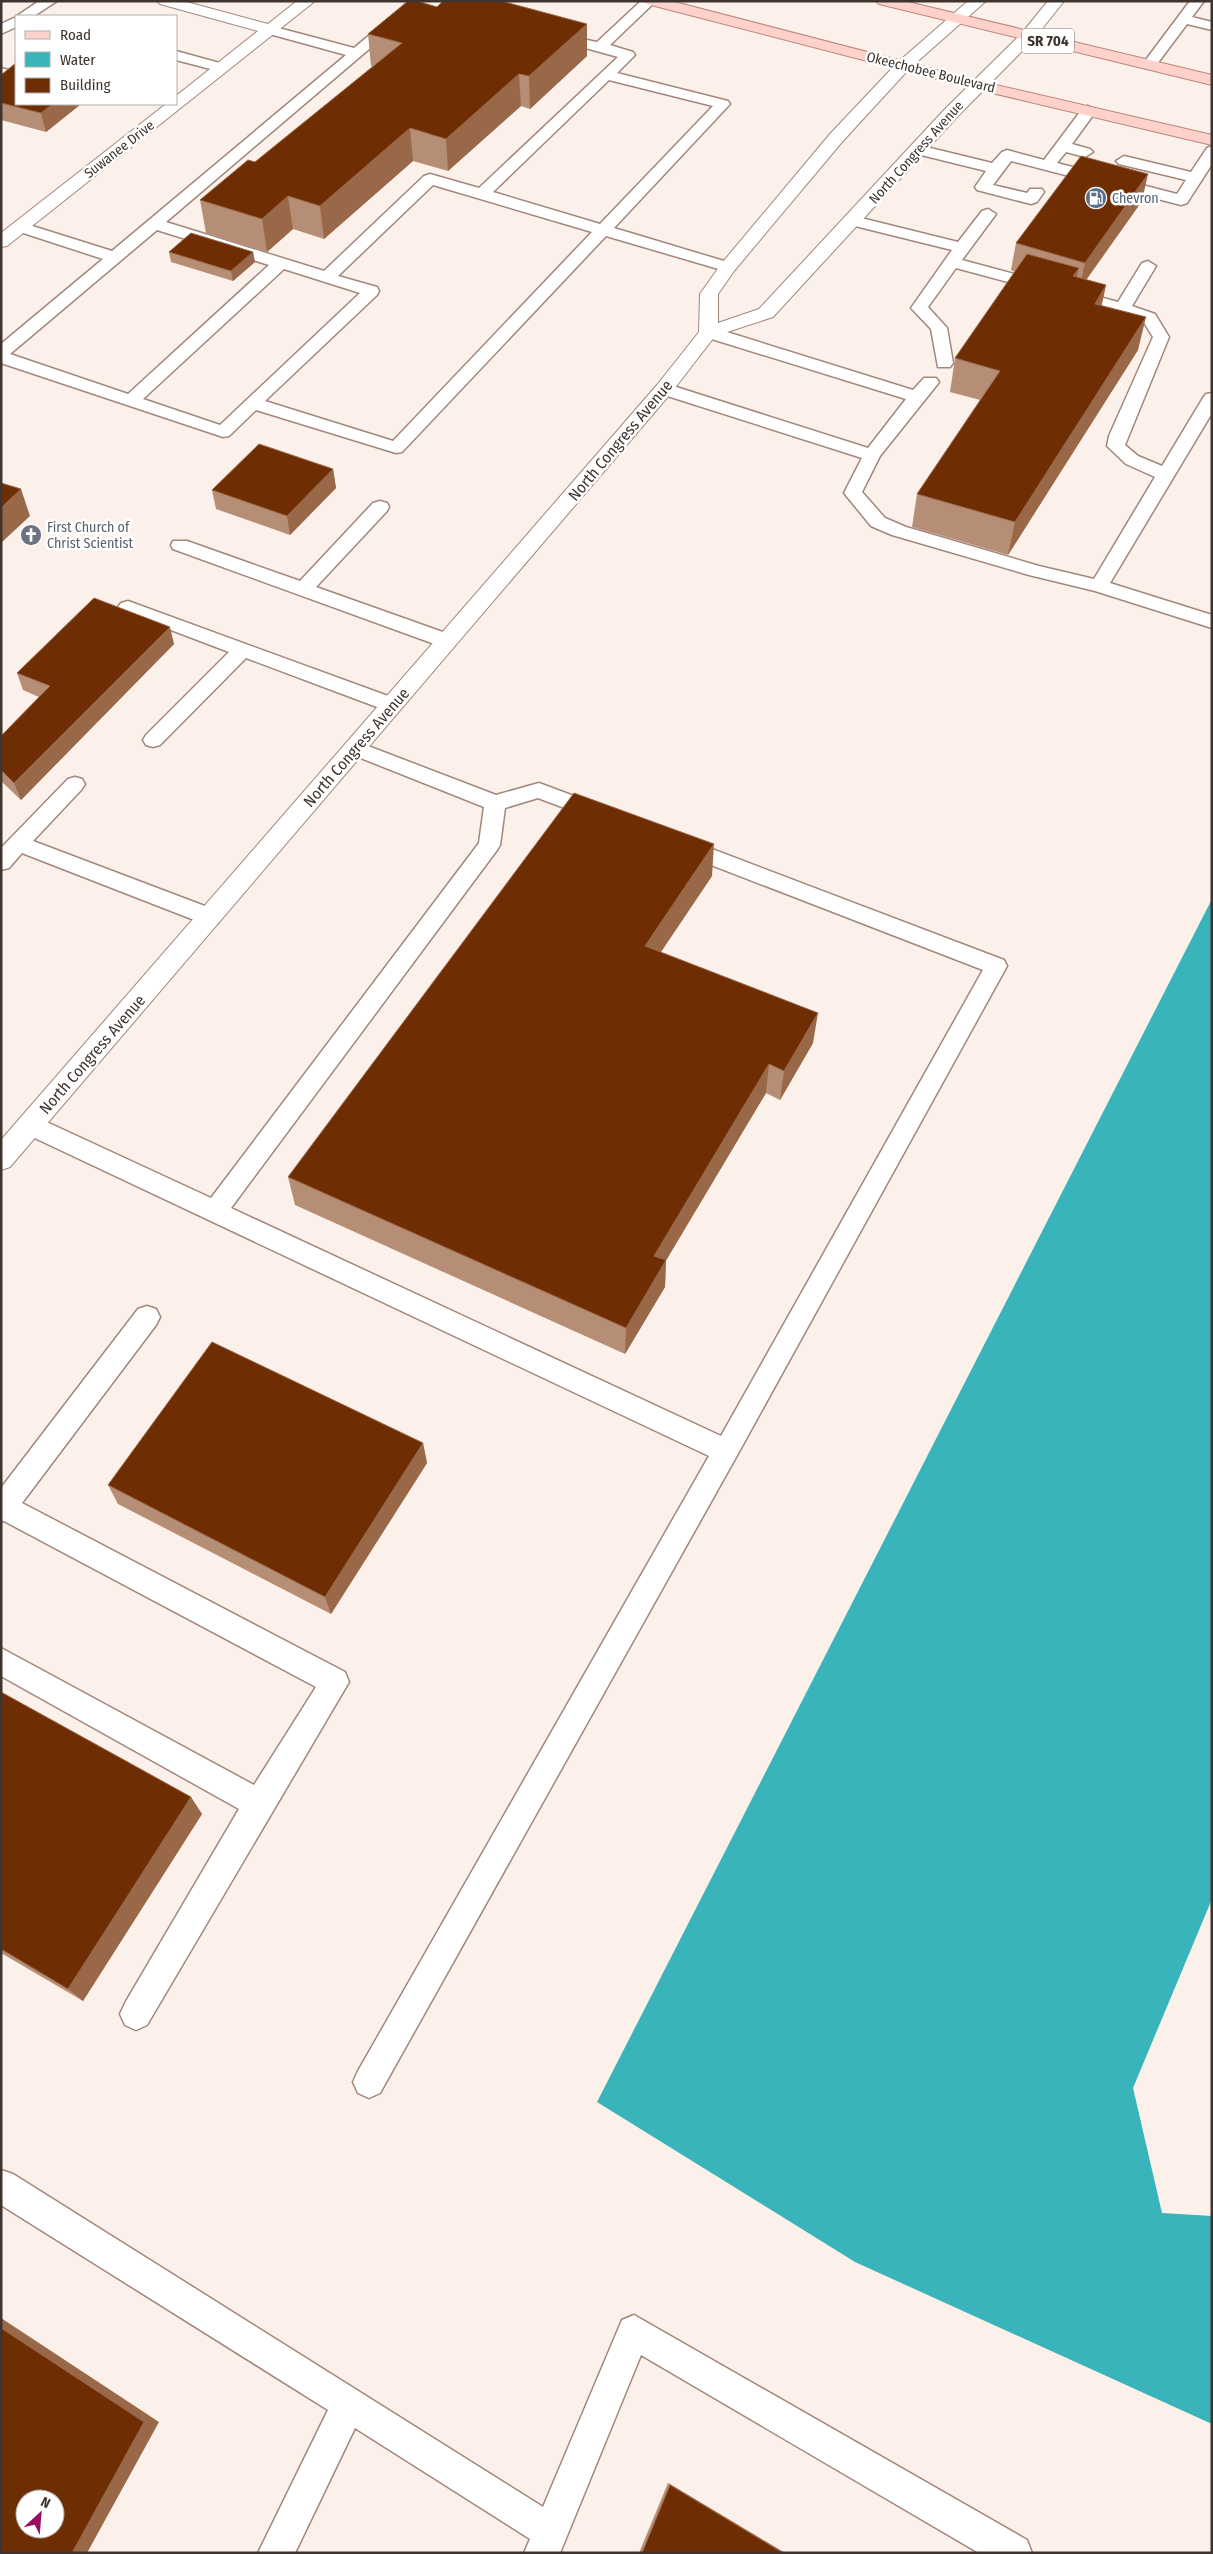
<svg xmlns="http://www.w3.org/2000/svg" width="1213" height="2554" font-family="'Fira Sans Condensed',sans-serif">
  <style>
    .water { fill: #38b4ba }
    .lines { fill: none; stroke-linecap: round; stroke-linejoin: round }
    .service-casing { stroke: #a2877b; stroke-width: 3 }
    .minor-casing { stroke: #a2877b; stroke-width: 2 }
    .tertiary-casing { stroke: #a2877b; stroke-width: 2 }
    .primary-casing { stroke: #ba877d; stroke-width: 2 }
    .service { fill: #fff; fill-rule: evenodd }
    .minor { fill: #fff; fill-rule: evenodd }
    .tertiary { fill: #fff; fill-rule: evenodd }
    .primary { fill: #fed2ca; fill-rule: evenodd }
    .wall { fill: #b68e76 }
    .shaded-wall { fill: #996848 }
    .building { fill: #6f2d03; stroke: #996848; fill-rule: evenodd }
    .labels { text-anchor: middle; stroke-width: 5; stroke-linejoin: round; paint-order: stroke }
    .far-street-label { font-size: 14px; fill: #3f342e; stroke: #fff }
    .far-service-label { font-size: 14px; fill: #4e5e75; stroke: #fff; text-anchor: start }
    .far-worship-label { font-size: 14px; fill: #5b616d; stroke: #fff; text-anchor: start }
    .shield { fill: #fff; stroke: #79716d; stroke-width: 1 }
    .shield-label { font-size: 15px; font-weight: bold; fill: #3f342e }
    .street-label { font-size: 16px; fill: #3f342e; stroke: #fff }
  </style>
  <rect width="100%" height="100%" fill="#fcf0ea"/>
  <path class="water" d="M1212,899V1899L1133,2088L1162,2213L1212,2216V2424L855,2262L597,2102Z"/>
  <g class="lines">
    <g class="service-casing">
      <path id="service" d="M39,1H57L34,16H17Z
        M641,1H656L610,45L633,52L635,55L617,73L728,101L730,104L614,228L734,264L736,267L734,270H722L606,236L402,452L396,453L256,410L229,436L223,437L1,363V344L103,259L14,230L12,227L14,224H26L112,251L346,55L266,33L264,30L266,27L271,26L354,48L390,18H400L402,21L166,222L324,271L424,176L430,174L479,188L618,57L582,47L580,44L587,40L597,42ZM609,80L713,106L600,224L493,192ZM433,185L592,232L393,441L265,401L377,295L379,291L377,287L338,276ZM157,230L269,265L128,394L10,354ZM284,269L360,293L220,425L143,399Z
        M1190,1H1204L1192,17L1212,22V30L1187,24L1154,68H1144L1142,65Z
        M16,17V27L1,34V24Z
        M176,51L227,65L229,68L222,72L176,60Z
        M1,68L16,72V80L1,77Z
        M1088,106L1096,111L1072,144L1090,149L1093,152L1085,157L1066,152L1057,163L1177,194L1186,180L1119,164L1116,161L1124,156L1191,172L1207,148L1212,146V164L1187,203L1181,205L1011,161L993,185L1027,193L1030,189H1042L1044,192L1037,202L1031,204L977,190L975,187L986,171L913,153L910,150L918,145L992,163L1002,152L1007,150L1044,160L1083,108Z
        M988,209L996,214L962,260L1118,302L1142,263L1148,261L1156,266L1132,306L1155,314L1169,337L1125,445L1138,456L1162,466L1203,398L1206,394L1212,393V413L1110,583L1212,615V628L1095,591L1029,575L892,535L871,526L844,493L862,458L658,393L655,389L658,385H670L868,448L906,399L702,336L700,332L702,328H714L913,390L924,378H936L939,382L936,386L880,456L862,492L885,518L906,527L1039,566L1094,579L1155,477L1126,464L1107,446L1109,436L1153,337L1143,321L1126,315L1119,326H1107L1105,322L1112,310L956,268L928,307L947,328L953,363L950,367H938L931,329L911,308L952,250L847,224L845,221L853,216L958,242L982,211Z
        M380,501L387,503L389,507L387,511L316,587L454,636L457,641L454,646L447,647L440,646L173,549L171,545L173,541H187L300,581L373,503Z
        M128,601L399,700L402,705L399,710L392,712L385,710L246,658L160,745L153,747L146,745L143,740L146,735L229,652L121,611L118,607L121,603Z
        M355,741L496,795L539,783L606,808L610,813L606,818L599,821L538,798L505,808L500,845L497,850L231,1208L721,1436L983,970L675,851L672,846L675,841L683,838L691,841L1004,960L1007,966L735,1459L380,2093L369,2098L358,2093L353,2082L358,2071L709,1456L22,1132L18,1125L22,1118L30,1115L38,1118L211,1198L479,843L484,807L348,753L345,748L348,743Z
        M75,777L82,779L85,784L82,789L33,841L218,911L221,917L218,923L210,925L202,923L22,853L9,868L1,870V848L68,779Z
        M147,1306L156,1309L160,1317L156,1325L22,1503L345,1672L349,1682L147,2025L136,2030L125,2025L120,2014L125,2003L239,1809L1,1676V1648L254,1785L316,1687L4,1521L1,1522V1488L138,1309Z
        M1,2170L13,2174L543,2507L622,2320L634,2315L1027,2540L1032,2553H979L641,2355L560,2553H524L530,2539L355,2428L295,2553H258L328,2410L1,2205Z"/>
    </g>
    <g class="minor-casing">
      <path id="minor" d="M157,1H183L268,24L297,1H315L7,246L1,247V233L166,104H176V96L258,31L160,4Z"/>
    </g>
    <g class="tertiary-casing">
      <path id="tertiary" d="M968,1H986L909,69L842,142L734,271L718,294V323L759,309L945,109L1022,33L1048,1H1064L1034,39L957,117L773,317L715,336L671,393L10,1167L1,1170V1140L657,385L699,332L700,294L722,263L830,134L897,63Z"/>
    </g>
    <g class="primary-casing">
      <path id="primary" d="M644,1H671L979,81L1212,135V145L971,88L647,4Z
        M876,1H904L1212,75V85L879,4Z"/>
    </g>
    <use href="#service" class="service"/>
    <use href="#minor" class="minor"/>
    <use href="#tertiary" class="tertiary"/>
    <use href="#primary" class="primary"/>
  </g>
  <path class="wall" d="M368,34L587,56L530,109L521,106L448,171L413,161L324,239L293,229L267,252L206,233L200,200L255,162L373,66H371Z
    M1,75L81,104L46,132L1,120Z
    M1142,201L1086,280L1106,285L1101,306L1138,350L1008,555L912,527L917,494L980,400L950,392L955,358L1015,272L1011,270L1016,243Z
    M169,252H253L255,262L233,281L171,262Z
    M333,469L336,488L290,535L216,509L212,490Z
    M174,644L21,800L1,781V736L39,697L23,690L17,673Z
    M712,876L661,952L813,1043L780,1100L766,1093L666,1260L665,1287L625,1354L295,1205L288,1177Z
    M423,1443L427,1463L331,1614L118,1504L108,1485Z
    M1,1692L202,1814L83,2001L1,1953Z
    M668,2483L785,2553H639Z"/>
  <path class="shaded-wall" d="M587,24V56L530,109L529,76Z
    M519,74L521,106L448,171L446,139Z
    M53,104H81L46,132L41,113Z
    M410,128L413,161L324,239L320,206Z
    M1148,174L1142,201L1079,290L1085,263Z
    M288,196L293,229L267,252L262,219Z
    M253,252L255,262L233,281L231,271Z
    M1079,268L1071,301L1073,276Z
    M1106,285L1099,318L1095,304Z
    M1146,317L1138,350L1008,555L1015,522Z
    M333,469L336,488L290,535L287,516Z
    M21,489L30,516L1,543V508Z
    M170,627L174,644L21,800L14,783Z
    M714,844L712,876L644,977L645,946Z
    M818,1013L813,1043L780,1100L784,1071Z
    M769,1064L766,1093L658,1274L666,1260L665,1287L625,1354L626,1328L654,1256Z
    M423,1443L427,1463L331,1614L325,1597Z
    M191,1797L202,1814L83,2001L68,1989Z
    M1,2318L159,2422L87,2553H72L1,2328Z
    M668,2483L785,2553H783L670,2485Z"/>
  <path class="building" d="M408,1H417L437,7L443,1H501L587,24L529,76L519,74L446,139L410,128L320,206L288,196L262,219L200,200L248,160L255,162L402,43L368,34Z
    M16,63V104H53L41,113L1,103V75Z
    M1081,156L1148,174L1085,263L1016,243Z
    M191,233L253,252L231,271L169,252Z
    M1027,254L1079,268L1073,276L1106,285L1095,304L1146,317L1015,522L917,494L1000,371L955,358Z
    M259,444L333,469L287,516L212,490Z
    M1,483L21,489L1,508Z
    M94,598L170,627L14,783L1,770V736L50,686L17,673Z
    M574,793L714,844L645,946L818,1013L784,1071L769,1064L654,1256L666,1260L626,1328L288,1177Z
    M212,1342L423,1443L325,1597L108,1485Z
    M1,1692L191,1797L68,1989L1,1949Z
    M1,2328L144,2422L72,2553H1ZM25,2499H55V2529H25Z
    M670,2485L783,2553H642Z"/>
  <defs>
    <g id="fuel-disc" transform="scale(1.125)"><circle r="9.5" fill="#5c6f8a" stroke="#fff"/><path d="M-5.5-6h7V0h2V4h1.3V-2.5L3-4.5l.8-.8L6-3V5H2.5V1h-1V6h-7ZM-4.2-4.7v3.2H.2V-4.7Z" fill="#fff"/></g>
    <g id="church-disc" transform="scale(1.125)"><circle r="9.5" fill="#6b7280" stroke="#fff"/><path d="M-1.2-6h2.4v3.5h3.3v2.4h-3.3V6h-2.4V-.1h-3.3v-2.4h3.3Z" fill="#fff"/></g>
  </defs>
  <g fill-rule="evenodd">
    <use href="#fuel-disc" x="1096" y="198"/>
    <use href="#church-disc" x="31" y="535"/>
  </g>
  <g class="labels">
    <g class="far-street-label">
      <text transform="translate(931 72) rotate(14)" y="5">Okeechobee Boulevard</text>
      <text transform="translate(119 149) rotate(-38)" y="5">Suwanee Drive</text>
      <text transform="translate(916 152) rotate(-48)" y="5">North Congress Avenue</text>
    </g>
    <g class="far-service-label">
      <text x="1112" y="203">Chevron</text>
    </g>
    <g class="far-worship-label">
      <text x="47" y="532">First Church of<tspan x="47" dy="16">Christ Scientist</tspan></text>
    </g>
    <rect class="shield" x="1022" y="28.5" width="52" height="25" rx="4"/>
    <g class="shield-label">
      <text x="1048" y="46">SR 704</text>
    </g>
    <g class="street-label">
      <text transform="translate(620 440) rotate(-50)" y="6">North Congress Avenue</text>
      <text transform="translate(356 747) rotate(-49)" y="6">North Congress Avenue</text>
      <text transform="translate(92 1054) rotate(-49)" y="6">North Congress Avenue</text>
    </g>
  </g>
  <rect width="1213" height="2554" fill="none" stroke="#3f342e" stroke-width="5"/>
  <rect x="15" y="15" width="162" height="90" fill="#ffffff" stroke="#b2aeab"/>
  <rect x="25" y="31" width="25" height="8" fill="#fed2ca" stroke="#b2aeab"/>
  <text x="60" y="40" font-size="15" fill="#3f342e">Road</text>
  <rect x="25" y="52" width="25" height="15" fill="#38b4ba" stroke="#b2aeab"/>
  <text x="60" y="65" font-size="15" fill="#3f342e">Water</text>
  <rect x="25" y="78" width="25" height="15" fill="#6f2d03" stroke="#b2aeab"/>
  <text x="60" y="90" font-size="15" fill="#3f342e">Building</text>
  <g transform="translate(40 2514) rotate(26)"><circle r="24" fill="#ffffff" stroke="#b2aeab"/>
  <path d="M0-4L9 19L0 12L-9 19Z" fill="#970e62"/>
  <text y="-8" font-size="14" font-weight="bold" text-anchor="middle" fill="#3f342e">N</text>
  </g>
</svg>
